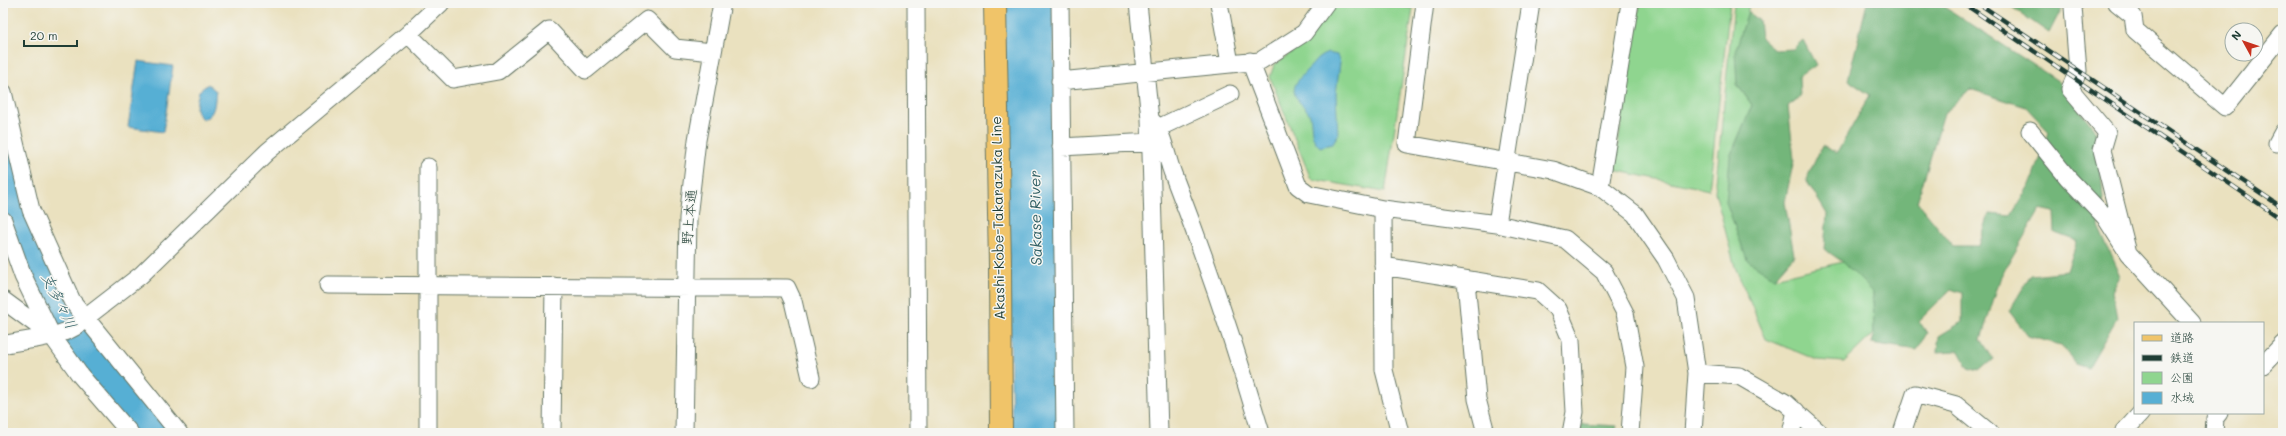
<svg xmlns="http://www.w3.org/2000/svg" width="2286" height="436" font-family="Mali,'Klee One',sans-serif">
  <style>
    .green { fill: #8fd58f; stroke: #578962 }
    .forest { fill: #73b67a; stroke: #497a57; fill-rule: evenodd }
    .water { fill: #57afd4; stroke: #3b7684 }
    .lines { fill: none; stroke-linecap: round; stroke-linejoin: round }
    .river { stroke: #57afd4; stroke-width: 32 }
    .minor-casing { stroke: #667665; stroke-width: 19 }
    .major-casing { stroke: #667665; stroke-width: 24 }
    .minor { stroke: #fff; stroke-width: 17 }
    .major { stroke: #f0c469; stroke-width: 22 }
    .rail-casing { stroke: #1f3d34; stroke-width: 4.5 }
    .rail { stroke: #f6f6f2; stroke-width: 3; stroke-dasharray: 9; stroke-linecap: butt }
    .labels { text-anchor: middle; stroke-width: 3; stroke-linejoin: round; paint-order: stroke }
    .street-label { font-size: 14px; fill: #1f3d34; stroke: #f6f6f2 }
    .water-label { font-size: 15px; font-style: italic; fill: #305f64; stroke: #f6f6f2 }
  </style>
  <rect width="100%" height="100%" fill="#f6f6f2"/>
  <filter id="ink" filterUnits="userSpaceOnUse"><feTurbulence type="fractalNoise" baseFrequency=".025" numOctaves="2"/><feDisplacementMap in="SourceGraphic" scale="8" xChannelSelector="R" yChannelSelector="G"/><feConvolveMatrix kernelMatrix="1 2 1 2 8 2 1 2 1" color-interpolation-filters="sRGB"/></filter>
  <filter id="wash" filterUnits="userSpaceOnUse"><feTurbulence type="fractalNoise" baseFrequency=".012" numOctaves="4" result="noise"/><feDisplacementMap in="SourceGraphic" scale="16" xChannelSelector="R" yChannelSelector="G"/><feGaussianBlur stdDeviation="0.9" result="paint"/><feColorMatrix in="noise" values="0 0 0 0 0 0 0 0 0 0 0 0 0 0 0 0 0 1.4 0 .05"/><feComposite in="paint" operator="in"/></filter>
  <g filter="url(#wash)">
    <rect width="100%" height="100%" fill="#eae1bf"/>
    <path class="green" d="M1335,3H1393L1413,9L1385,192L1311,179L1270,77L1274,65L1306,42Z
      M1640,3H1730L1709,190L1614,170Z
      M1734,3H1749L1737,84L1752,105L1730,157L1774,278L1843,262L1873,292L1874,333L1844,362L1817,360L1766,339L1735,267L1715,192Z"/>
    <path class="forest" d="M1867,3H1939L2058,81L2098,134L2103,198L2098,226L2120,276L2112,291L2117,318L2088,368L2076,364L2061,345L2028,336L2009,311L2031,275L2067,271L2077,241L2055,233L2054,212L2040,209L2001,276L1981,339L1993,359L1979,371L1968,368L1959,351L1937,352L1939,336L1962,322V293L1951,289L1919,321L1927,333L1917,350L1871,343L1874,333L1873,292L1843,262L1824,249L1827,214L1806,180L1822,146L1837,153L1870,95L1848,80ZM1970,89L2026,107L2049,132L2034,177L2011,216L1989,214L1979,246H1953L1917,202L1944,113Z
      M2006,3H2062L2063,6L2049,33Z
      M1748,12L1759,20L1761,38L1775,50L1793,49L1803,40L1816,65L1799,77L1800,97L1788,106L1794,159L1785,202L1794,255L1774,278L1747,260L1726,202L1730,157L1752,105L1737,84L1735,52Z
      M1582,424L1617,426L1615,433H1579Z"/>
    <path class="water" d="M1004,3H1053L1060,433H1012Z
      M1328,53L1337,55L1340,63L1336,94L1338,135L1332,144L1320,147C1309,137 1313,129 1310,116C1308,109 1301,105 1297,99C1289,87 1300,78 1307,70C1316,62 1315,58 1328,53Z
      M138,61L173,66L163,132L128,127Z
      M208,84L216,91C214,103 216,115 203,119C192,113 197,102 199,91Z"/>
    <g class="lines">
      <path class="river" d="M3,148L30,241L75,335L155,433"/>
    </g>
  </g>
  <g filter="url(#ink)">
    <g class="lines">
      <g class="minor-casing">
        <path id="minor" d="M916,3L918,433
          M1060,3L1065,433
          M1138,3L1150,119L1159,433
          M1219,3L1230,63
          M1425,3L1407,144L1553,170L1600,187L1635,214L1666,259L1686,298L1697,373L1693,433
          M2075,3L2073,7L2078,71L2070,89L2107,133L2102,150L2128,253
          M2117,3L2133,16L2135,30L2225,107L2283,34
          M408,34L453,79L498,71L549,30L586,70L647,20L675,48L712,52
          M1250,61L1298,186L1309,194L1383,209L1497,224L1565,239L1604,272L1625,313L1635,367L1630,433
          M1060,81L1260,61L1304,33L1326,3
          M3,92L31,210L72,301L179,433
          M1152,121C1164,135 1166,156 1173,174C1206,259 1235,345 1261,433
          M1158,128L1230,94
          M2030,131L2068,178L2105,217L2128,253L2192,323
          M2277,143L2283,132
          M1061,147L1151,142
          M428,167V433
          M1600,187L1630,3
          M1383,209L1384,370L1400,433
          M3,220L23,276L51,334
          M1497,224L1531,3
          M1383,266L1538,291L1558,309L1571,340L1575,412L1571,433
          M1466,281L1477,399L1486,433
          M328,285L787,288L793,301L811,378
          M3,300L52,336L80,375L130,433
          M3,345C25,339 71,338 84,319L141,275L267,152L408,34L441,3
          M2263,365L2283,344
          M1697,373L1739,376L1786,403L1820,433
          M552,433L554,286
          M684,433L688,218L697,140L722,3
          M1791,433L1796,411
          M1902,433L1915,394L1956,405L1990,433
          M2123,433L2141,413
          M2214,433L2215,418L2219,413"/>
      </g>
      <g class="major-casing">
        <path id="major" d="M995,3L1000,266L1001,433"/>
      </g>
      <use href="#minor" class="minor"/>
      <use href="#major" class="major"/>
      <g class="rail-casing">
        <path id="rail" d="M1963,3L2283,220
          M1978,3L2283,208"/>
      </g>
      <use href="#rail" class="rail"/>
    </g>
  </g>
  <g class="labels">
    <g class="street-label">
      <text transform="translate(689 217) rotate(-85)" y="5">野上本通</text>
      <text transform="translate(998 218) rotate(-91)" y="5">Akashi-Kobe-Takarazuka Line</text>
    </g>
    <g class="water-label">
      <text transform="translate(1036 218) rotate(-91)" y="5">Sakase River</text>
      <text transform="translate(59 301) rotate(64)" y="5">支多々川</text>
    </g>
  </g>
  <rect width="2286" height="436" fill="none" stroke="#f6f6f2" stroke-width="16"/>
  <rect x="2134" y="322" width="130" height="92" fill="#f6f6f2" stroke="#a0aca6"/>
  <rect x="2142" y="335" width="20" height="6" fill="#f0c469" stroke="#a0aca6"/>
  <text x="2170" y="342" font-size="12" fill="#1f3d34">道路</text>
  <rect x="2142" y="355" width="20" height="6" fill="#1f3d34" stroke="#a0aca6"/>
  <text x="2170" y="362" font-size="12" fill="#1f3d34">鉄道</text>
  <rect x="2142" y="372" width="20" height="12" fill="#8fd58f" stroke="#a0aca6"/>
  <text x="2170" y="382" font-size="12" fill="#1f3d34">公園</text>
  <rect x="2142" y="392" width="20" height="12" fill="#57afd4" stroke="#a0aca6"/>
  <text x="2170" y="402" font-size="12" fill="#1f3d34">水域</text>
  <g transform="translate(2244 42) rotate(310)"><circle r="19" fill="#f6f6f2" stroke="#a0aca6"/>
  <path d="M0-3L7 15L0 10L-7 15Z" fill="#c8321e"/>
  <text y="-6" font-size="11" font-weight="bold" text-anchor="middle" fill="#1f3d34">N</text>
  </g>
  <path d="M24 40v6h53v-6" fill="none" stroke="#1f3d34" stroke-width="2"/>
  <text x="30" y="40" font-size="12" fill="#1f3d34" stroke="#f6f6f2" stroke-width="3" paint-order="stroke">20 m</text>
</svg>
